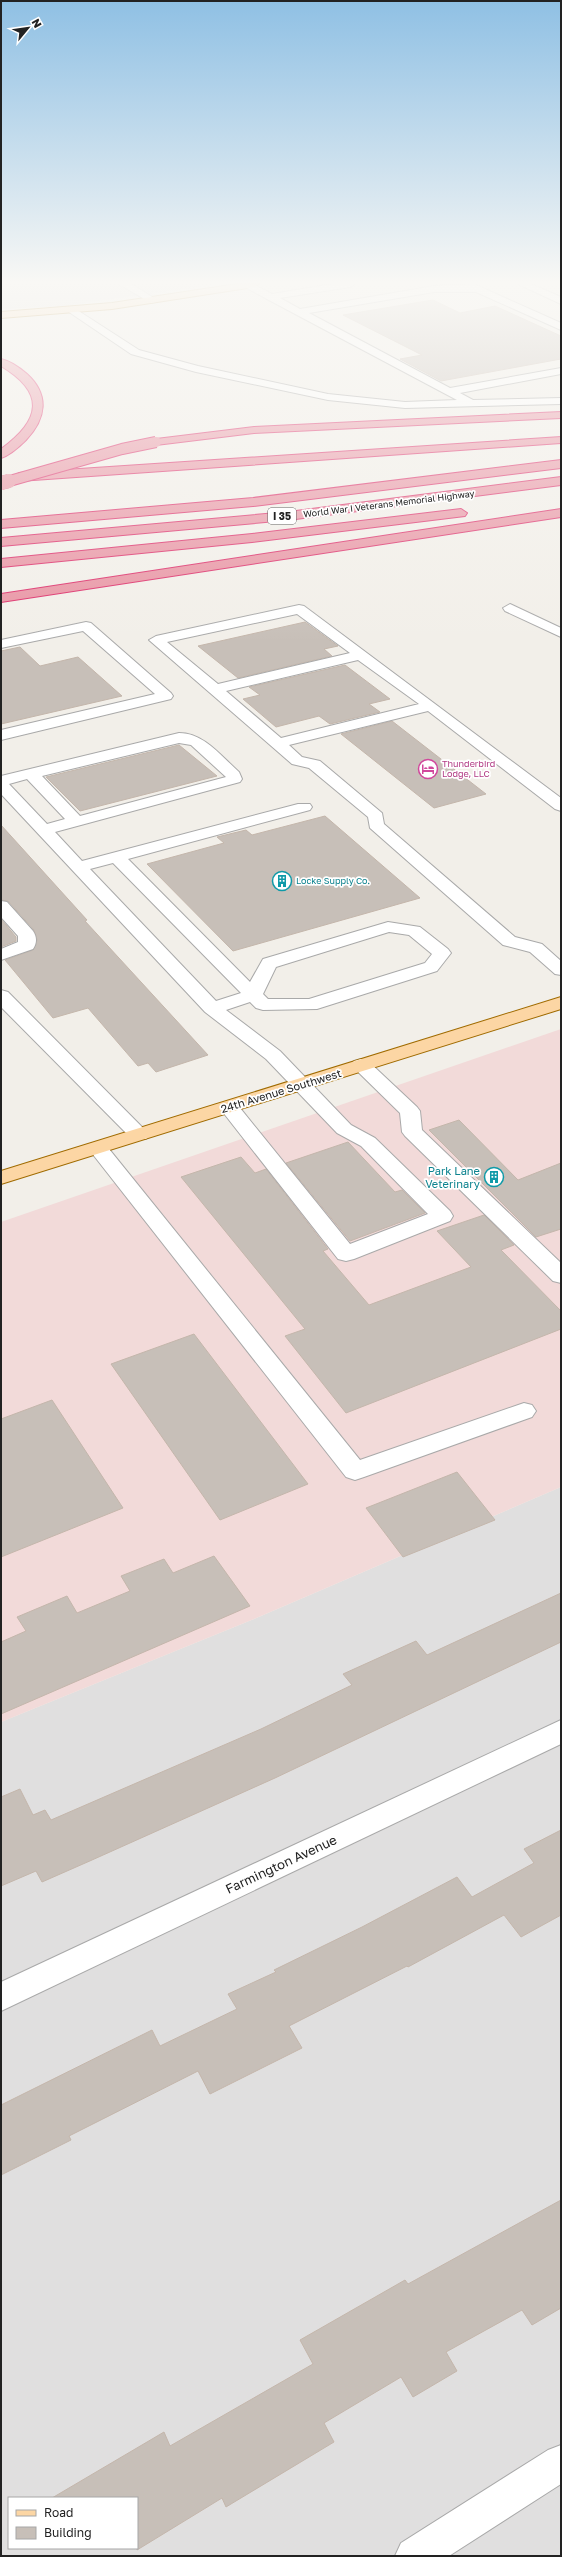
<svg xmlns="http://www.w3.org/2000/svg" width="562" height="2557" font-family="'Golos Text',sans-serif">
  <style>
    .residential { fill: #e0dfdf; fill-rule: evenodd }
    .commercial { fill: #f2dad9 }
    .building { fill: #c7bfb8; stroke: #c4b6ab }
    .lines { fill: none; stroke-linecap: round; stroke-linejoin: round }
    .minor-casing { stroke: #a9a9a9; stroke-width: 2 }
    .major-casing { stroke: #a06b00; stroke-width: 2 }
    .highway-casing { stroke: #dc2a67; stroke-width: 2 }
    .minor { fill: #fff; fill-rule: evenodd }
    .major { fill: #fcd6a4; fill-rule: evenodd }
    .highway { fill: #e892a2; fill-rule: evenodd }
    .highway-bridge-far1-casing { stroke: #dc2a67; stroke-width: 12; stroke-linecap: butt }
    .highway-bridge-casing { stroke: #dc2a67; stroke-width: 14; stroke-linecap: butt }
    .highway-bridge-far1 { stroke: #e892a2; stroke-width: 10 }
    .highway-bridge { stroke: #e892a2; stroke-width: 14 }
    .labels { text-anchor: middle; stroke-width: 3.5; stroke-linejoin: round; paint-order: stroke }
    .far-street-label { font-size: 9px; fill: #222; stroke: #fff }
    .far-hotel-label { font-size: 9px; fill: #b23c85; stroke: #fff; text-anchor: start }
    .far-culture-label { font-size: 9px; fill: #0d838f; stroke: #fff; text-anchor: start }
    .shield { fill: #fff; stroke: #646464; stroke-width: 1 }
    .shield-label { font-size: 10px; font-weight: bold; fill: #222 }
    .street-label { font-size: 11px; fill: #222; stroke: #fff }
    .culture-label { font-size: 11px; fill: #0d838f; stroke: #fff; text-anchor: end }
    .near-street-label { font-size: 13px; fill: #222; stroke: #fff }
  </style>
  <rect width="100%" height="100%" fill="#f2efe9"/>
  <path class="residential" d="M1,284H211L213,285L63,306L1,309Z
    M561,1487V2556H1V1722L254,1619ZM9,2498H137V2548H9Z"/>
  <path class="commercial" d="M561,1029V1487L254,1619L1,1722V1222Z"/>
  <path class="building" d="M433,300L460,313L495,306L561,336V359L441,381L400,359L422,355L343,315Z
    M305,622L338,646L324,649L332,656L238,678L198,646Z
    M20,647L40,666L78,657L122,696L1,724V651Z
    M345,665L390,699L369,704L380,712L330,724L319,716L276,727L243,699L260,695L249,687Z
    M392,721L486,794L434,808L341,734Z
    M179,745L217,776L80,811L46,777Z
    M325,816L420,898L233,951L147,864L224,843L217,837L246,830L252,835Z
    M1,825L87,920L85,921L208,1055L156,1072L148,1063L138,1066L88,1008L53,1018L5,960L33,950L37,940L34,930L8,901L1,900Z
    M1,919L16,937V941L1,947Z
    M459,1120L518,1180L561,1163V1229L536,1237L429,1130Z
    M348,1142L395,1192L402,1190L425,1213L350,1241L286,1163Z
    M241,1157L255,1173L266,1169L328,1249L323,1251L369,1305L471,1267L437,1231L484,1215L514,1245L501,1250L561,1311V1329L346,1413L285,1336L305,1329L181,1177Z
    M194,1334L308,1484L220,1520L111,1364Z
    M52,1400L123,1508L1,1557V1419Z
    M457,1472L495,1520L403,1557L366,1508Z
    M214,1556L250,1606L1,1714V1642L26,1631L17,1617L67,1596L77,1613L130,1591L121,1576L164,1559L173,1573Z
    M561,1593V1642L275,1778L92,1860L42,1882L36,1871L1,1886V1797L20,1789L33,1815L45,1810L51,1820L261,1729L352,1685L343,1674L416,1641L427,1655Z
    M561,1830V1915L521,1937L504,1915L408,1967L407,1966L289,2026L302,2048L210,2094L198,2071L69,2136L71,2140L1,2175V2105L152,2030L160,2046L237,2009L228,1994L276,1972L274,1970L362,1927L457,1877L472,1897L534,1863L524,1849Z
    M561,2200V2308L532,2325L522,2310L446,2352L457,2371L413,2397L401,2377L324,2423L334,2442L226,2507L222,2498L137,2550V2498H52L164,2432L170,2446L313,2364L300,2340L405,2280L408,2284Z"/>
  <g class="lines">
    <g class="minor-casing">
      <path id="minor" d="M119,284H131L159,301L151,303Z
        M244,284H253L272,294L333,284H355L350,287L280,298L300,309L434,286L474,284L561,323V330L476,292H434L309,313L450,388L561,368V374L460,393L473,400L561,398V404L405,408L328,400L196,372L131,354L66,310L74,308L139,350L198,366L328,394L405,402L457,400L267,299L245,287Z
        M518,284H531L561,297V304Z
        M510,604L561,628V637L505,611L503,608Z
        M299,605L304,606L561,798V811L555,809L428,711L289,745L302,757L320,761L382,813L384,824L515,937L542,944L561,961V975L555,974L530,952L503,945L370,828L368,817L309,768L292,764L149,640L156,636ZM297,614L350,653L218,684L167,642ZM358,660L419,704L281,738L226,691Z
        M86,622L91,623L171,693L173,696L171,699L1,740V730L155,694L83,631L1,648V640Z
        M179,733C204,733 221,756 239,772L242,779L240,782L55,832L82,861L298,804H310L312,807L310,810L128,859L250,982L263,959L388,922L420,927L448,949L451,953L437,971L317,1009L263,1010L256,1008L250,1002L226,1010L280,1051L351,1125L375,1138L450,1211L453,1216L450,1221L354,1259L346,1261L338,1259L222,1111L219,1107L222,1103H236L350,1244L428,1214L361,1146L337,1133L266,1059L205,1012L1,794V776ZM179,743L191,745L226,777L80,816L42,776ZM27,779L65,819L47,824L9,784ZM113,863L241,993L216,1001L90,869ZM389,932L409,935L432,954L425,963L309,999H268L263,994L276,967Z
        M1,901L7,902L33,931C37,937 37,943 33,949L1,960V949L18,942V936L1,917Z
        M1,990L8,992L146,1131L149,1135L146,1139H132L1,1007Z
        M361,1059L368,1061L417,1107L420,1111L422,1130L561,1263V1283L553,1281L405,1136L402,1132L400,1113L351,1065L354,1061Z
        M98,1142L105,1144L360,1460L524,1403L532,1405L536,1411L532,1417L364,1477L355,1480L346,1477L91,1152L88,1148L91,1144Z
        M561,1720V1744L1,2011V1982Z
        M561,2445V2484L449,2556H395L401,2543L548,2450Z"/>
    </g>
    <g class="major-casing">
      <path id="major" d="M237,284H259L254,287L112,309L1,318V312L112,303Z
        M561,997V1009L1,1184V1171Z"/>
    </g>
    <g class="highway-casing">
      <path id="highway" d="M1,359C10,361 20,368 27,374C50,395 46,419 26,440C19,447 10,455 1,458V449C41,420 46,393 1,366Z
        M561,412V418L254,433L156,445L150,442L156,439L254,427Z
        M561,437V443L19,481L13,477L19,473Z
        M561,460V468L253,506L1,528V520L253,498Z
        M561,477V485L288,520L1,546V538L288,512Z
        M461,509L467,513L465,516L252,542L1,567V559L252,534Z
        M561,509V517L1,602V594Z"/>
    </g>
    <use href="#minor" class="minor"/>
    <use href="#major" class="major"/>
    <use href="#highway" class="highway"/>
    <g class="highway-bridge-far1-casing">
      <path id="highway-bridge-far1" d="M6,482L122,449L156,442"/>
    </g>
    <g class="highway-bridge-casing">
      <path id="highway-bridge" d="M1,483L9,481"/>
    </g>
    <use href="#highway-bridge-far1" class="highway-bridge-far1"/>
    <use href="#highway-bridge" class="highway-bridge"/>
  </g>
  <linearGradient id="sky" x2="0" y2="1"><stop stop-color="#8fc0e4"/><stop offset="0.44" stop-color="#f9f8f5"/><stop offset="1" stop-color="#f9f8f5" stop-opacity="0"/></linearGradient>
  <rect width="562" height="642" fill="url(#sky)"/>
  <defs>
    <g id="hotel-ring" transform="scale(1)"><circle r="9.5" fill="#fff" stroke="#d1479c" stroke-width="1.5"/><path d="M-6-4.5h1.5V1H6V5H4.5V3h-9V5H-6ZM-4 0a1.8 1.8 0 1 1 3.6 0ZM.5 0V-2.5h3Q6-2.5 6 0Z" fill="#d1479c"/></g>
    <g id="building-ring" transform="scale(1)"><circle r="9.5" fill="#fff" stroke="#0f9aa8" stroke-width="1.5"/><path d="M-4-6H4V6H1V3H-1V6H-4ZM-2.5-4.3h1.7v1.8h-1.7ZM.8-4.3h1.7v1.8H.8ZM-2.5-1h1.7V.8h-1.7ZM.8-1h1.7V.8H.8Z" fill="#0f9aa8"/></g>
  </defs>
  <g fill-rule="evenodd">
    <use href="#hotel-ring" x="428" y="769"/>
    <use href="#building-ring" x="282" y="881"/>
    <use href="#building-ring" x="494" y="1177"/>
  </g>
  <g class="labels">
    <g class="far-street-label">
      <text transform="translate(389 504) rotate(-7)" y="3">World War I Veterans Memorial Highway</text>
    </g>
    <g class="far-hotel-label">
      <text x="442" y="767">Thunderbird<tspan x="442" dy="10">Lodge, LLC</tspan></text>
    </g>
    <g class="far-culture-label">
      <text x="296" y="884">Locke Supply Co.</text>
    </g>
    <rect class="shield" x="268" y="508" width="28" height="16" rx="3"/>
    <g class="shield-label">
      <text x="282" y="520">I 35</text>
    </g>
    <g class="street-label">
      <text transform="translate(281 1091) rotate(-17)" y="4">24th Avenue Southwest</text>
    </g>
    <g class="culture-label">
      <text x="480" y="1175">Park Lane<tspan x="480" dy="13">Veterinary</tspan></text>
    </g>
    <g class="near-street-label">
      <text transform="translate(281 1864) rotate(-25)" y="5">Farmington Avenue</text>
    </g>
  </g>
  <rect width="562" height="2557" fill="none" stroke="#222222" stroke-width="4"/>
  <rect x="8" y="2497" width="130" height="52" fill="#ffffff" stroke="#a7a7a7"/>
  <rect x="16" y="2510" width="20" height="6" fill="#fcd6a4" stroke="#a7a7a7"/>
  <text x="44" y="2517" font-size="12" fill="#222222">Road</text>
  <rect x="16" y="2527" width="20" height="12" fill="#c7bfb8" stroke="#a7a7a7"/>
  <text x="44" y="2537" font-size="12" fill="#222222">Building</text>
  <g transform="translate(28 28) rotate(61)" stroke="#ffffff" stroke-width="3" paint-order="stroke">
  <path d="M0-3L7 15L0 10L-7 15Z" fill="#222222"/>
  <text y="-6" font-size="11" font-weight="bold" text-anchor="middle" fill="#222222">N</text>
  </g>
</svg>
